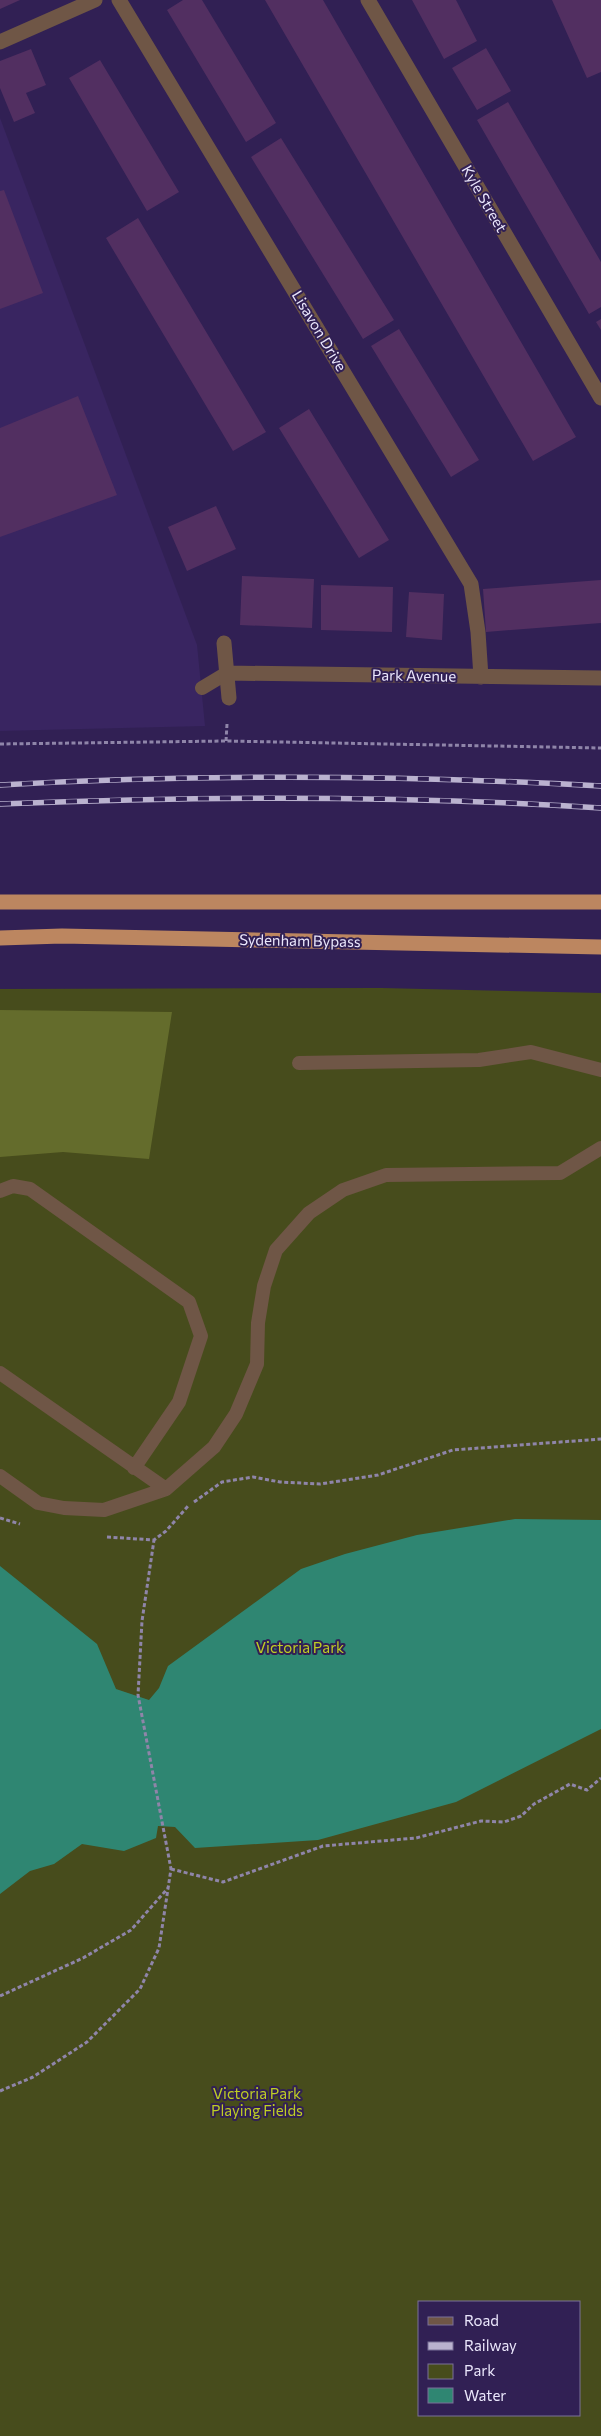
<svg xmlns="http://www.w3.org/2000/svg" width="601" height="2436" font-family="Commissioner,sans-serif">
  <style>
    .built { fill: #392561 }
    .green { fill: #474c1c; fill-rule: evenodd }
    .forest { fill: #646c2c }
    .water { fill: #2f8672 }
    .building { fill: #522f61 }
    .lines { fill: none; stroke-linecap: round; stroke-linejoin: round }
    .path { stroke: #8f85a9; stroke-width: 3; stroke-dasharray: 4 2.5; stroke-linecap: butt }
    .service { stroke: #6f5646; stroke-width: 14 }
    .minor { stroke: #6f5646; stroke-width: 15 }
    .trunk { stroke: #bc8660; stroke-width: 15 }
    .rail-casing { stroke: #bab2cf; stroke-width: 5.5 }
    .rail { stroke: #312054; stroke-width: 4; stroke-dasharray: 11; stroke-linecap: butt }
    .labels { text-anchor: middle; stroke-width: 4; stroke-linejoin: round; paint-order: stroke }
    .street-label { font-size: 15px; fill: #ebe7fc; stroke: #312054 }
    .park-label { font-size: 15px; fill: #bfce24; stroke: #312054 }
  </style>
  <rect width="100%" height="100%" fill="#312054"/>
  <path class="built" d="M0,118L197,645L205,726L0,731Z"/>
  <path class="green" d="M381,988L601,993V2436H0V989ZM420,2302H580V2415H420Z"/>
  <path class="forest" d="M0,1010L172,1012L149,1159L63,1152L0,1157Z"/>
  <path class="water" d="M515,1519L601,1520V1729L456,1802L318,1840L195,1848L175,1827L158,1826L156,1838L124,1851L82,1844L54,1864L30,1871L0,1894V1566L97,1644L116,1689L149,1700L159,1688L168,1666L301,1569L345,1554L417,1535Z"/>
  <path class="building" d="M0,0H20L0,9Z
    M183,0H202L276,123L246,142L167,10Z
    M265,0H323L576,437L533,461Z
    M412,0H456L477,41L444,59Z
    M552,0H601V72L587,78Z
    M486,48L511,91L477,110L452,68Z
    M31,49L46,85L26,93L35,113L14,122L0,88V61Z
    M100,60L179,192L147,211L69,78Z
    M508,102L601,262V307L589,314L477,120Z
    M281,138L394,320L363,339L251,157Z
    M4,190L43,293L0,309V191Z
    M138,218L266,432L233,451L106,238Z
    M601,319V330L596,322Z
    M399,329L479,460L451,477L371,346Z
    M78,396L117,495L0,537V428Z
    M309,409L389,540L359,558L279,428Z
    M216,506L236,549L187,571L168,527Z
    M242,576L314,579L312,628L240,625Z
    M601,580V623L486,632L483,589Z
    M321,585L393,587L392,632L321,630Z
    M409,592L444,594L442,640L406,637Z"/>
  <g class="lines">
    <path class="path" d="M226,741L227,724
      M0,744L226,741L601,748
      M194,1502L222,1482L253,1477L280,1482L320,1484L378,1475L453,1450L601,1439
      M0,1518L20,1524
      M107,1537L154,1540L166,1531L189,1505
      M171,1869L223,1882L323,1846L416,1838L481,1821L504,1822L521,1816L534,1804L570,1784L587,1790L601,1778
      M0,1996L83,1958L131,1930L168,1888
      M0,2091L33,2077L87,2042L140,1989L159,1948L171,1869L138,1695L142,1621L154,1540"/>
    <path class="service" d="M202,688L227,673
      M299,1063L479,1060L531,1052L601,1070
      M0,1191L13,1186L30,1189L189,1302L201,1336L179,1402L134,1468
      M0,1373L166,1489
      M0,1476L38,1503L64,1508L104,1510L166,1489L214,1447L236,1414L257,1364L258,1323L264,1286L276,1250L309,1213L343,1190L386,1175L560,1173L601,1148"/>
    <path class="minor" d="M119,0L471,584L478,632L481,677
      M368,0L601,398
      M0,42L95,0
      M224,643L229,698
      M227,673L601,678"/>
    <path class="trunk" d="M0,902H601
      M0,938L62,936L601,947"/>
    <g class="rail-casing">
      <path id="rail" d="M0,785C200,774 401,775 601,786
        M0,804C199,796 402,795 601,808"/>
    </g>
    <use href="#rail" class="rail"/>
  </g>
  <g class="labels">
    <g class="street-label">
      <text transform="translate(484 199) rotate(60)" y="5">Kyle Street</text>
      <text transform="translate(319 331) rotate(59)" y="5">Lisavon Drive</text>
      <text transform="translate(414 676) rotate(1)" y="5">Park Avenue</text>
      <text transform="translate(300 941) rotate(1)" y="5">Sydenham Bypass</text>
    </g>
    <g class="park-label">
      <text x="300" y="1653">Victoria Park</text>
      <text x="257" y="2099">Victoria Park<tspan x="257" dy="17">Playing Fields</tspan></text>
    </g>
  </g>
  <rect x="418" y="2301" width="162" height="115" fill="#312054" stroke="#7b7097"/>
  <rect x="428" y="2317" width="25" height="8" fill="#6f5646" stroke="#7b7097"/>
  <text x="464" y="2326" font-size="15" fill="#ebe7fc">Road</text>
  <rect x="428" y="2342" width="25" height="8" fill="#bab2cf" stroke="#7b7097"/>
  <text x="464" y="2351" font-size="15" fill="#ebe7fc">Railway</text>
  <rect x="428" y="2364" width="25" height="15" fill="#474c1c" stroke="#7b7097"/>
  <text x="464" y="2376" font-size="15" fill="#ebe7fc">Park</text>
  <rect x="428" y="2388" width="25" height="15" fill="#2f8672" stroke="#7b7097"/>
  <text x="464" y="2401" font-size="15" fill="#ebe7fc">Water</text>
</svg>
